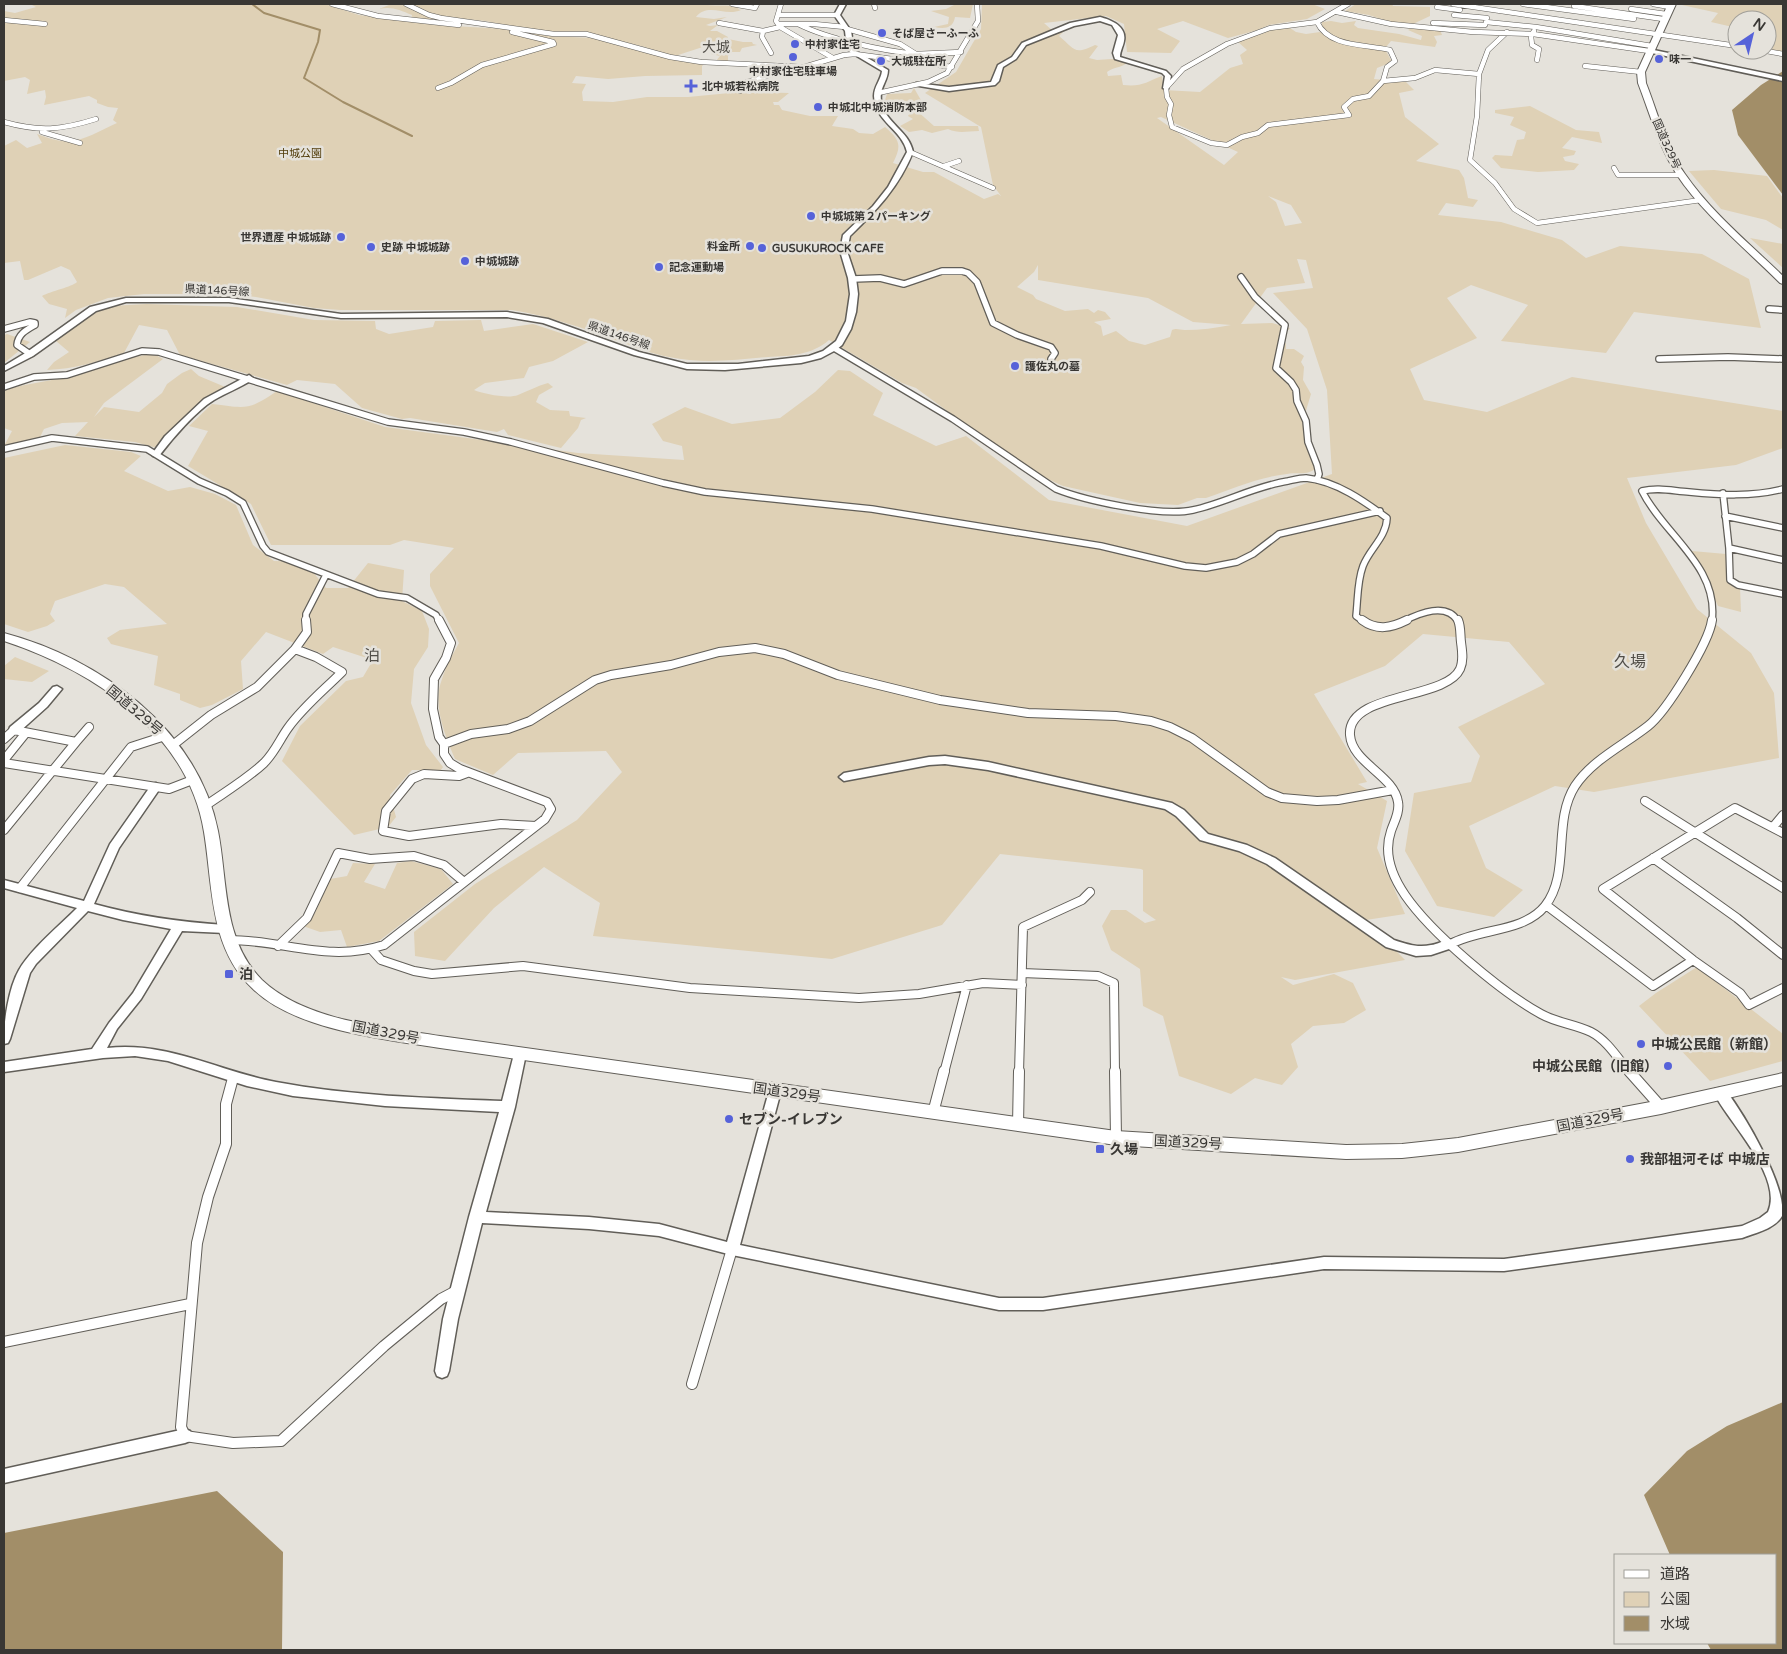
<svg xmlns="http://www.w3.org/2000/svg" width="1787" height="1654" font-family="'Varela Round','Noto Sans JP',sans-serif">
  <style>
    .green { fill: #dfd1b6; fill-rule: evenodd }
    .water { fill: #a28e68 }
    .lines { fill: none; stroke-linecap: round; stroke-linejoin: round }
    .stream { stroke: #a28e68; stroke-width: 2 }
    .street-far3-casing { stroke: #615e58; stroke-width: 5.5 }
    .street-far2-casing { stroke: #615e58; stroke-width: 8 }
    .street-far1-casing { stroke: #615e58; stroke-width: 10 }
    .street-casing { stroke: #615e58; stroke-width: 12 }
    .secondary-casing { stroke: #615e58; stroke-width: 3 }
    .highway-casing { stroke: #615e58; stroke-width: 2 }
    .street-far3 { stroke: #fff; stroke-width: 4.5 }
    .street-far2 { stroke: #fff; stroke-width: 5.5 }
    .street-far1 { stroke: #fff; stroke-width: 8 }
    .street { stroke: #fff; stroke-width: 10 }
    .secondary { fill: #fff; fill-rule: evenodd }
    .highway { fill: #fff; fill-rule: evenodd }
    .poi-dot { fill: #5662d9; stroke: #e5e2db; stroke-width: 2 }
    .labels { text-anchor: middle; stroke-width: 5; stroke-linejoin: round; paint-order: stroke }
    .far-poi-label { font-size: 11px; font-weight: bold; fill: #393734; stroke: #e5e2db; text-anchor: start }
    .far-street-label { font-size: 11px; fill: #393734; stroke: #e5e2db }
    .far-park-label { font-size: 11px; fill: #533e0c; stroke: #e5e2db }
    .far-quarter-label { font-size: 14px; fill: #514e48; stroke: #e5e2db }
    .street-label { font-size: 14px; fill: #393734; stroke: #e5e2db }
    .poi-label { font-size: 14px; font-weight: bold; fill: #393734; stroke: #e5e2db; text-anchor: start }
    .quarter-label { font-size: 16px; fill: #514e48; stroke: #e5e2db }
  </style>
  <rect width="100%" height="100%" fill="#e5e2db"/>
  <path class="green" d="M30,4H325L359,15L435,25L506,29L549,36L594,38L706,63L702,66V75L645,76L608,79L576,76L572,83L586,84L582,92L583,101L613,102L647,97H688L740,92L750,94L753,92L789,93L778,102H773L774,105H779L782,110L810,116H838L832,126L853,129L859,133L873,134L885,127C900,140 902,145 893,163L923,172H934L984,199L998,194L1001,196L993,185L981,127L925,93L956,72L981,29L982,4H1312L1325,9L1307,19L1269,25L1258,30L1228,38L1183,21L1157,29L1180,41L1171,53L1127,52L1124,24L1106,16L1044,23L1054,32L1061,30L1064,31L1059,36C1074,48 1073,56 1095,45L1098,46L1089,58L1097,60L1112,59L1127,63C1121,68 1113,67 1107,72L1108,76L1121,75L1123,85C1142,87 1146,82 1162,76L1164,90L1200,92L1230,68L1243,64L1240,55L1247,50L1237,41L1264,33L1271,29L1287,26L1296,32L1306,34L1320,32L1337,41L1385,49L1392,62L1377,68L1374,79L1406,82L1414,90L1399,93L1405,117L1439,144L1416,161L1459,170L1464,178L1468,198L1478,200L1473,207L1446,203L1438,215L1501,222L1562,240L1586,258L1620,246L1702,254L1749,279L1761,328L1634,312L1606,353L1501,341L1528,305L1471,285L1447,298L1477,338L1410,369L1424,400L1487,412L1572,377L1783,411V448L1736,465L1627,478L1646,523L1697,609L1751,653L1774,693L1779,758L1594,792L1555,786L1469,826L1486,868L1523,890L1494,917L1437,906L1405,851L1414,793L1471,782L1480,756L1458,727L1545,684L1509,642L1423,634L1385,666L1314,694L1367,782L1358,784L1387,801L1377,848L1405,914L1366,920L1405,960L1295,980L1281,977L1293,985L1334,974L1353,983L1366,1010L1344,1023L1313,1026L1291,1044L1298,1067L1282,1085L1255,1078L1231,1094L1179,1076L1163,1016L1143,1006L1140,969L1111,950L1102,926L1111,910H1126L1145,923L1156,920L1143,911V870L1141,869L1000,854L942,925L832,959L593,936L600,903L544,867L494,908L445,961L415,956L414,932L475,884L577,820L622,772L606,751L518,753L493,775L455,759C445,735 432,705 442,679C446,666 453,654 459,643L430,586V574L454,548L404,540L390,545H271L251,504L188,466L208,431L189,426L212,404C246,408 248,411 277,391L385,427L578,453L684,460L682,446L663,441L652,424L685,407L732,424L780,418L815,392L838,370L850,371L883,393L873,415L936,446L966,436L1049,500L1187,526L1332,474L1327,390L1307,329L1273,293L1313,288L1306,260L1297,259L1305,283L1267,288L1241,324L1272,323L1290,328L1281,338L1286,344V349H1294L1304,356L1301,362L1304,367L1303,380L1311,394L1305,414L1310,423L1311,442L1317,468C1306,476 1299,472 1287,474C1259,477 1232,489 1206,498H1197L1178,505L1140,503L1063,486L1039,475L1001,448L984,438L916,388L902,383L829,340C812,355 790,356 768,357C735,360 702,364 669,357C652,354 635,347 618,341C583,328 549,316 512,310H340L314,308L256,297L230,294H144L108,298L76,310L65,318L67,309L49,304L42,296C51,291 72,287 77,282L70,270L61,266L28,280H24L20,261L4,263V146L16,140L27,148L42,143L37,134C44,136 50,139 56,140C78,146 98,131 117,123L113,120L118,108L108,107L97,103V100L89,96L44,105L46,97L45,90L27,94L30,80L25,77L4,81V11L15,13L36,7ZM1161,117L1238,152L1224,165L1157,118ZM1268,196L1291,205L1302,223L1285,226L1276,202ZM1038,265V280L1148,298L1193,322L1231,325C1216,328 1200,330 1185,330C1179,330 1177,328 1172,330L1170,337L1145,345L1129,341L1116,331L1103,336L1101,326L1094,322L1111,319L1105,312L1098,310L1094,313L1088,309L1065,311L1036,299L1033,295L1017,287L1034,272Z
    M387,4H403L420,13L442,19H430L428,22L411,20L412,15C400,10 391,6 379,9L389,5Z
    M410,4H700C714,7 727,4 740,7L738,9L741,10C725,17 708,2 696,17L714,19L727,17L706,25L710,26L718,25L710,31H717L728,37V39L743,42H752L753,44L757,45L742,48L740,52H732L728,56V61H716L720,56L711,54L715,49V43L672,57L645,47L587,33L568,34L508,26L486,21L445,17L430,14Z
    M956,4H973L970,18L955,17C953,29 944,29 934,27L948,24L949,17L931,11L946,9Z
    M1356,4H1392L1393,6L1430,7V16L1413,24L1392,23L1369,15L1345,11Z
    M1683,4H1783V53L1767,50V20H1737V28L1711,22L1718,13L1682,5Z
    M1331,21L1342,23L1356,21L1354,25L1358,28L1399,34L1421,40L1422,36L1408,30L1412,28L1440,30L1442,35L1434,36L1437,42L1435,47L1391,41L1386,47L1342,40L1322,29V22Z
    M914,88L922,102C908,105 902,100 887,106L885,100L887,94L911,93Z
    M1530,106L1576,130L1599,132L1602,143L1572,137L1562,148L1576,151L1574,155L1563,157L1565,161L1579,164L1574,170L1538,172L1501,168L1492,158L1495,155L1512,156L1517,140L1524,139L1526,132L1510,125L1514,117L1495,113V110Z
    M916,110L934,126H978L979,131C967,131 959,134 948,129L932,133L922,130L909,132L900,126L913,119L908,116L911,111Z
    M1714,170L1767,176L1783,198V230L1766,220L1721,209L1689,171Z
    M1750,238L1783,244V268Z
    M147,304L237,307L314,320L375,321L376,329L389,334L433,327L435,321L481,320L484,331L533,324L588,342L553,361L529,367L524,378L485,383L474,390C484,394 508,399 518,395C528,391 537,386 548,383L553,387L539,395L536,402L550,410L569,411L570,416L586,418L581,420L578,428L561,448L508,435L504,429L497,432L410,418L402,419L362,408L335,384L297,380L287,385L180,355L167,330L139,325L124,353C98,362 74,369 47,370L54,362L69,352L56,341L92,313L111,306Z
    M7,334L30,342L4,363V335Z
    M145,355H156L163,359L104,403L94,417L104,407L139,412L162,393L167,384L182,373L191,369L199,376L230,389L207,397L157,448L135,442L75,436L88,422L62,423L44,429L39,439L4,446L12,431L4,428V390C28,383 54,381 79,374C102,368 122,358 145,355Z
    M65,445L131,452L141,456L124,471L168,491L190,487L215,494L236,505L253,545L274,561L305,562L326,588H348L368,563L404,570L402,601L422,611L429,629L428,647L414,669L411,703L426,745L443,767L441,770H412L390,795L396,817L388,827L354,835L282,761L300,726L346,681L363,677L373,660L333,647L323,654L266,632L241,661L243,689L212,705L200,708L180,700V694L154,685L158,656L111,644L107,638L120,630L167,624L124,587L105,584L55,601L50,614L55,621L47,626L28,632L4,624V458Z
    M1692,551L1726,554L1729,580L1740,587L1741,612L1718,606Z
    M15,657L49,671L32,682L4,679V666Z
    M411,861L441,869L453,884L379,941L347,947L341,930L320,932L303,926L315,913L330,879L347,876L353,863L375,864L364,882L385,889L397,863Z
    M1697,967L1783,1034V1061L1710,1081L1639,1006L1656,993Z"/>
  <path class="water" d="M1783,71L1781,81L1783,83V195L1738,135L1732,110L1761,85Z
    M1783,1402V1650H1711L1707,1643H1776V1555H1670L1644,1495L1687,1451L1727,1426Z
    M217,1491L283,1552L282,1650H4V1533Z"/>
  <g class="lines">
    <path class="stream" d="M252,4L264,13L320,30L318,42L304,78L343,102L412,136"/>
    <g class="street-far3-casing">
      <path id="street-far3" d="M332,4L378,16L459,25
        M406,4L429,15L441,18L554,34H586L670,57L701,62L804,67L844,55L855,54L952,67
        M732,4L755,8L757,4
        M781,4L776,21L780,27L833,58
        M874,4L875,8
        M1453,4L1737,46
        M1523,4L1634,19
        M1653,4L1670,7
        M1574,6L1663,19
        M1437,7L1460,10
        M1631,9L1666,14
        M1337,12L1391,24L1473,32L1533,34L1649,51
        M778,15H837
        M1454,15L1487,18
        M4,20L45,24
        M1317,22C1329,48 1367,44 1390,50L1395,61L1387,67L1383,81L1369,96L1353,99L1344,107L1349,115L1268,125L1258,133L1242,137L1227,145L1211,143L1172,127L1169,115L1171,104L1167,97L1166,88L1183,69L1227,44L1270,28Z
        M1317,22L1348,4
        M1486,22L1536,27L1652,46
        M719,23L763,31L780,27
        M1433,23L1485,25
        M779,24H814L845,27
        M798,24C828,39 883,51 916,54
        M847,29L900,44L916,54L961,52
        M763,31L762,37L771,53
        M1534,31L1531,36L1532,45L1539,49L1537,60
        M1507,32L1488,50L1479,74L1477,116L1470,160L1495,183L1514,209L1537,223L1701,200
        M1761,50L1783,54
        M1585,66L1641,72
        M1383,81L1415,78L1435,70L1479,74
        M438,88L451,83L482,65L554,44L553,42L512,32
        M740,91L744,83L767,76L782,67
        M878,93L928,82L947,73L978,21L977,4
        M4,122C40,132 61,130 96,119
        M42,132L80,143
        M910,152L993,188
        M944,166L959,161
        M1614,168L1618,175H1681
        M940,272H964"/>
    </g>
    <g class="street-far2-casing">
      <path id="street-far2" d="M1241,277L1255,297L1285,325L1276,368L1291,382L1296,390L1297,401L1306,421L1308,442L1317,465L1319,474L1317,480
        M853,279L880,278L904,284L942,271H962L968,273L977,282L993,323L1017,335L1051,347L1055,353L1051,359L1052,366
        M1769,309L1783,310
        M4,329L30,322L35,323V325C26,330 18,334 17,345L30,354
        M834,348L953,419L1056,489C1086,501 1162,517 1193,510C1225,503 1255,486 1288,481C1293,480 1300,478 1306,478C1336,481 1364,501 1387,518C1386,538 1370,548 1363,566C1357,582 1358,599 1356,616L1363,621
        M1659,359L1728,357L1783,359
        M4,387L34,377L67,375L142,351L159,352L388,422L464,432L511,442L663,483L705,492L872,509L1101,546L1185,566L1206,568L1237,562L1253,554L1279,534L1380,511
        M4,449L52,438L147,449L199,481L227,493L243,503L263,546L268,552L378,594L407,598L436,615L439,621
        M1723,493L1729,548L1730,580L1738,585L1783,594
        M1725,516L1783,528
        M1729,548L1783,560
        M306,621V614L326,575
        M1404,621C1420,613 1446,602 1458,621
        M1712,621C1719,566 1664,535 1642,491C1658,487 1673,491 1689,492C1720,495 1752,497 1783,489"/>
    </g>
    <g class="street-far1-casing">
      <path id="street-far1" d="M1362,620C1377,631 1391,628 1407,620
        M1458,620C1461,627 1460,635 1461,642C1462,651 1464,660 1460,669C1446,700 1347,692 1350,735C1352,763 1394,775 1398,802C1400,812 1394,822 1391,831C1383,854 1392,876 1405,895C1431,933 1501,992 1541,1014C1557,1023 1575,1024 1591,1032C1607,1040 1619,1060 1630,1073
        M4,739L14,730L76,742L89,727
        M444,744L471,734L508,729L530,721L595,680L611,675L671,665L719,652L755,648L784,654L838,675L940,700L1028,713L1116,716L1151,721L1170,727L1192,738L1267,792L1282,798L1317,801L1338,800L1393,790
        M173,745L211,715L257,687L295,649L307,632L306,620
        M4,760L25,734
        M4,763L169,789L195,779
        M467,773L459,776L424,774L412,779L386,811L383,831L409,836L501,824L536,826
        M1645,801L1783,888
        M205,806C225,792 247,779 264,763C275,752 280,739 288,728C303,707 324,690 342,672L316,657L295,649
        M1773,827L1783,815
        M4,830L76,742
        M1783,833L1735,808L1603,889L1693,960L1740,993L1749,1005L1783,988
        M1653,858L1737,918L1783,955
        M20,888L131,747L165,736
        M1546,905L1653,986L1693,960
        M229,940C284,940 328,963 384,945L545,819L551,809L547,802L460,769L450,763L444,754V744L439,737L433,709L434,679L446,658L451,643L439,620
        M1451,944C1479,928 1523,933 1545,906C1571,873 1552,822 1575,786C1592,760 1624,745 1648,726C1666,712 1709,643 1712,620
        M278,946L307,918L338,853L370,859L414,856L444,865L464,882
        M372,950L381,960L414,971L432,974L523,966L690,988L859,998L919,994L983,983L1022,985
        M1022,973L1098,976L1114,983L1115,1073
        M944,1073L967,985
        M1019,1073L1023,927L1082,900L1090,892"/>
    </g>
    <g class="street-casing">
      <path id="street" d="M1115,1071L1116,1138
        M1629,1071L1661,1107
        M233,1078L226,1104V1144L208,1197L197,1243L181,1427L185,1436L233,1443L281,1441L384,1346L441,1299L458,1290
        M933,1113L944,1071
        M1018,1125L1019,1071
        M4,1342L190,1304
        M692,1384L732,1249"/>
    </g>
    <g class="secondary-casing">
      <path id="secondary" d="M840,4H846L840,15L851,31L854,50L888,70C888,81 879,88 881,100C884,123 909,130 913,152C899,187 877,210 850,236L847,251L856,278L858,294L856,312L851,329L842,345L836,350L821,358L801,363L725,370L687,369L634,355L543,323L507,317L341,318L229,302H126L96,311L33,356L4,371V366L27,352L90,307L126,298H229L341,314L507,312L548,319L639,352L687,364H738L809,356L823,351L836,341L846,321L850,294L848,278L840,251L843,235L873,206L888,187L907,152C902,129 875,122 874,96C874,86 881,80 882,71L850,52L847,48L845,31L834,15Z
        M1100,17C1111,20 1127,26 1124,41C1123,47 1120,51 1120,57L1166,71L1171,76L1168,89L1163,88L1165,76L1162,73L1115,59L1113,53L1118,35L1112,25L1100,21L1074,26L1026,45L1016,59L1003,67L999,81L995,85L949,91L913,85L916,83L949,87L991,82L998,65L1012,57L1022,43L1070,23Z
        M1649,49L1783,77V81L1647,52V50Z
        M249,375L253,378L252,380C239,388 226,393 214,400C196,411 172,439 159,456H153L152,454L165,436L204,399Z
        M57,686L62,689L47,707L18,733H10L9,730L10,727L39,703L53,687Z
        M945,756L988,762L1172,803L1184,810L1208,834L1247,845L1275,858L1394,940C1406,944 1418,948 1431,945C1439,944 1447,938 1455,941L1457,944L1455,947L1431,955L1416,956L1386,947L1267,864L1239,851L1200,840L1176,816L1165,809L988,770L945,764L929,765L844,781L839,777L844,773L929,757Z
        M156,783L161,787L119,848L94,904C138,916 180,922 225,925L229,926L231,929L229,932L225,933L182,931L141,999L117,1029L107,1048C167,1041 218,1071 276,1082C350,1096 426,1098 502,1101L514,1054L516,1050L520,1049L524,1050L526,1054L515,1107L486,1212L589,1217L659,1224L727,1242L769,1091L770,1087L775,1086L780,1087L781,1091L740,1245L999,1298H1043L1324,1257L1504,1259L1742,1226L1760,1218L1768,1212C1784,1177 1728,1122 1714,1093L1715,1089L1720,1088L1725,1089C1743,1113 1787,1185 1782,1216C1775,1229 1755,1233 1742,1238L1504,1271L1324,1269L1043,1310H999L732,1255L659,1236L589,1229L482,1223L458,1319L449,1371L447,1376L442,1378L437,1376L435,1371L443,1319L469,1217L499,1112L385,1106L293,1096L247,1086L168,1061L135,1056L103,1058L4,1072V1062L92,1049L109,1023L133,993L171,929L123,920L88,911L36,964L30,973L10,1039L8,1043L4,1044C3,1024 9,987 19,970C31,949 60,925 77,908L4,888V880L84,901L110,844L152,784Z
        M185,1429L190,1431L193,1436L190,1441L185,1443L4,1483V1469Z"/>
    </g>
    <g class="highway-casing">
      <path id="highway" d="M1668,4H1676L1645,72L1646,83C1658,113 1666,148 1685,174C1711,212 1750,244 1783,276V284L1780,283C1748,251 1701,212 1677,175C1659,147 1650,114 1638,83L1637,72Z
        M4,633C99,658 198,729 218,831C228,882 222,940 262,980C305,1021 384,1027 440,1036L1116,1131L1346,1145L1402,1144L1458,1138L1661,1100L1783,1073V1085L1661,1114L1458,1152L1402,1158L1346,1159L1116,1145L440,1048C383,1039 294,1030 252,988C209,947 213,886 204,832C188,732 92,670 4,641Z"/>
    </g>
    <use href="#street-far3" class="street-far3"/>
    <use href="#street-far2" class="street-far2"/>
    <use href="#street-far1" class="street-far1"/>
    <use href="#street" class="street"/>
    <use href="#secondary" class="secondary"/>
    <use href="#highway" class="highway"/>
  </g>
  <g class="poi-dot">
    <circle cx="882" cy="33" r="5"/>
    <circle cx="795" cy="44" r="5"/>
    <circle cx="793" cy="57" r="5"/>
    <circle cx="1659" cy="59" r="5"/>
    <circle cx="881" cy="61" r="5"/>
    <path d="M688.5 78.5h5v5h5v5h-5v5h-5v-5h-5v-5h5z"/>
    <circle cx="818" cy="107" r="5"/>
    <circle cx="811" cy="216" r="5"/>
    <circle cx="341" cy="237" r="5"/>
    <circle cx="750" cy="246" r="5"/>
    <circle cx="371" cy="247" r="5"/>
    <circle cx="762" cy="248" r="5"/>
    <circle cx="465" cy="261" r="5"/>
    <circle cx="659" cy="267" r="5"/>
    <circle cx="1015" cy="366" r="5"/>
    <rect x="224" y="969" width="10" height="10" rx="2.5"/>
    <circle cx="1641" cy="1044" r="5"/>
    <circle cx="1668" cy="1066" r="5"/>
    <circle cx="729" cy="1119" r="5"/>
    <rect x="1095" y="1144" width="10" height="10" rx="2.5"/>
    <circle cx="1630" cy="1159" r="5"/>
  </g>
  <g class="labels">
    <g class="far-poi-label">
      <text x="892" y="37">そば屋さーふーふ</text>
      <text x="805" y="48">中村家住宅</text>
      <text x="1669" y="63">味一</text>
      <text x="891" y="65">大城駐在所</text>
      <text x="793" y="75" text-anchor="middle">中村家住宅駐車場</text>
      <text x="702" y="90">北中城若松病院</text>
      <text x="828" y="111">中城北中城消防本部</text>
      <text x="821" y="220">中城城第２パーキング</text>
      <text x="331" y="241" text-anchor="end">世界遺産 中城城跡</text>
      <text x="740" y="250" text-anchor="end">料金所</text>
      <text x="381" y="251">史跡 中城城跡</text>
      <text x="772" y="252">GUSUKUROCK CAFE</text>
      <text x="475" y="265">中城城跡</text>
      <text x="669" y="271">記念運動場</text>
      <text x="1025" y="370">護佐丸の墓</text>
    </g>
    <g class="far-street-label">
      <text transform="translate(1667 144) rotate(66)" y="4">国道329号</text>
      <text transform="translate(217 290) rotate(3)" y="4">県道146号線</text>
      <text transform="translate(619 335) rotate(19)" y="4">県道146号線</text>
    </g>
    <g class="far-park-label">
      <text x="300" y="157">中城公園</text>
    </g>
    <g class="far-quarter-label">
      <text x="716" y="52">大城</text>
    </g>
    <g class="street-label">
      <text transform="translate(135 710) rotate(40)" y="5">国道329号</text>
      <text transform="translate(386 1032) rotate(11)" y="5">国道329号</text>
      <text transform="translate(787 1092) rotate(8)" y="5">国道329号</text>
      <text transform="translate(1590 1120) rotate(-11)" y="5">国道329号</text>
      <text transform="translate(1188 1142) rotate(3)" y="5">国道329号</text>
    </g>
    <g class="poi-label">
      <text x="239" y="979">泊</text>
      <text x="1651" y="1049">中城公民館（新館）</text>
      <text x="1658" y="1071" text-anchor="end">中城公民館（旧館）</text>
      <text x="739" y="1124">セブン-イレブン</text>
      <text x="1110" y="1154">久場</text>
      <text x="1640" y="1164">我部祖河そば 中城店</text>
    </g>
    <g class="quarter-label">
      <text x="372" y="661">泊</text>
      <text x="1630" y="667">久場</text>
    </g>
  </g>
  <rect width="1787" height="1654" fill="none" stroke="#393734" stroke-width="10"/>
  <rect x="1614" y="1554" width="162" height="90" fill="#e5e2db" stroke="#a09e98"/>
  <rect x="1624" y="1570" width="25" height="8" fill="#ffffff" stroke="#a09e98"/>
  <text x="1660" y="1579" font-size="15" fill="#393734">道路</text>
  <rect x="1624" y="1592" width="25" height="15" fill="#dfd1b6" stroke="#a09e98"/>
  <text x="1660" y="1604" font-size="15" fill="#393734">公園</text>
  <rect x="1624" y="1616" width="25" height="15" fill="#a28e68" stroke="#a09e98"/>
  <text x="1660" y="1629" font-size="15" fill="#393734">水域</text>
  <g transform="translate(1752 35) rotate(35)"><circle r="24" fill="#e5e2db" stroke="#a09e98"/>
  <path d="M0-4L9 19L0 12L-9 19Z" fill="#5662d9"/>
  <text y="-8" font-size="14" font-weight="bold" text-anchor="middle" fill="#393734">N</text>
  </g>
</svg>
